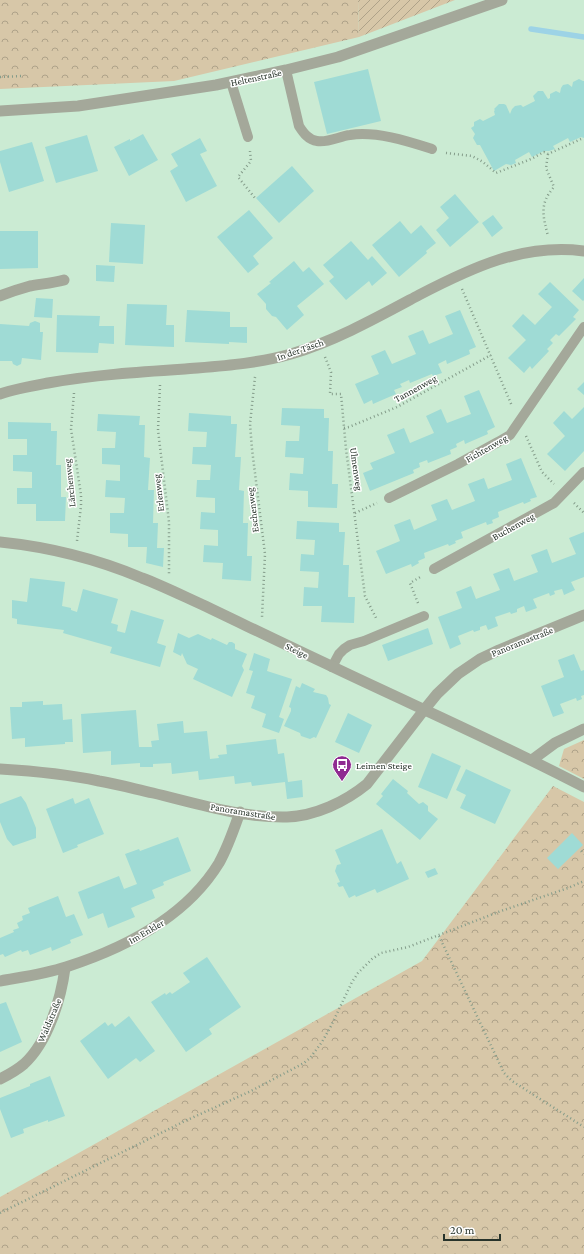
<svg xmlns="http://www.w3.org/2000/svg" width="584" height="1254" font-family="'Crimson Pro',serif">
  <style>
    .forest { fill: url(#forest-crowns) }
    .garden { fill: url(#garden-furrows) }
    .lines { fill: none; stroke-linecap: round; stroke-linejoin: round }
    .stream { stroke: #9dd3e6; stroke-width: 5.5 }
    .building { fill: #9fdbd5 }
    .path { stroke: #849c8a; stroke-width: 2.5; stroke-dasharray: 1 3; stroke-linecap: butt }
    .service { stroke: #a4a89a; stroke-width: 10 }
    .minor { stroke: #a4a89a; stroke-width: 11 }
    .tertiary { stroke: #a4a89a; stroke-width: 11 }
    .labels { text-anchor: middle; stroke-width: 3; stroke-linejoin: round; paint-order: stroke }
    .street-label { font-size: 10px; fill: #28342b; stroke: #fff }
    .poi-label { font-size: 10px; fill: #28342b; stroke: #fff; text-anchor: start }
  </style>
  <defs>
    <pattern id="forest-crowns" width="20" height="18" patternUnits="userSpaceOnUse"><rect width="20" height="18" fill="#d7c7a8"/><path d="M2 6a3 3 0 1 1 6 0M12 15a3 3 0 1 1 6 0" fill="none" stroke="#aea289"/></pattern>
    <pattern id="garden-furrows" width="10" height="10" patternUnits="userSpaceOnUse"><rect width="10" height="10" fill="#d7c7a8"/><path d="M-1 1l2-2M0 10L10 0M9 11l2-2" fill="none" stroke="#aea289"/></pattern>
  </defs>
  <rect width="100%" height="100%" fill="#cbebd3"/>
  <path class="forest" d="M0,0H358L359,37L174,81L0,89Z
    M584,740V779L559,766L564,749Z
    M553,786L584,802V1254H0V1197L422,961Z"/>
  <path class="garden" d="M358,0H455L359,37Z"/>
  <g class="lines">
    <path class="stream" d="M531,29L584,37"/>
  </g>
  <path class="building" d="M368,69L381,121L327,134L314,82Z
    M579,79L583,81H584V138L581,137L570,142L568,138L553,146L555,149L549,151H544L532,157L529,152L515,160L516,163L511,165L506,164L494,171L480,145H477L473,138L475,134L471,128L474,126V122L480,119L483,121L495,115L494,111L495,110L494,109L499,104H504L506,105L510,114L512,109L515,106L521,105L523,107L535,101L533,96L538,91H543L548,99L550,98V94L556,91L560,93L561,88L563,85L568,84L572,87L573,82Z
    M143,134L158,160L129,176L114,147L130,139V141Z
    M87,135L98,171L56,183L45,147Z
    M200,138L207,151L200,154L217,186L186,202L170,171L178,166L171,154Z
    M32,142L44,181L9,192L0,162V151Z
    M292,166L314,191L279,223L256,198Z
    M455,194L479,222L450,247L436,230L449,218L440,207Z
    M249,210L273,238L253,256L259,264L248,273L217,237Z
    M493,215L503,228L492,237L482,223Z
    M400,221L411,234L421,225L436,243L426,251L427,253L399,277L372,245Z
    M111,223L145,225L143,264L109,262Z
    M0,231H38V268L0,269Z
    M351,241L368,260L372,256L387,273L372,286L369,281L346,300L329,281L334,277L323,265Z
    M294,261L303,272L309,267L324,284L297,306L304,315L287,330L276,317L272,316L266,309V304L257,294L271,283L269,282Z
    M96,265L115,266L114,282L96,281Z
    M584,278V300L583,301L572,291Z
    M550,282L579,310L573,317L576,319L559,336L556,334L550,340L553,343L547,349L549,351L532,369L530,366L524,373L508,358L526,340L512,326L523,314L535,325L552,307L538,294Z
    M36,298L53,299L52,318L34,317Z
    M127,304L167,305L166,325H174V347L125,345Z
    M187,310L230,312V327H247V343L229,342V344L185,342Z
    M460,310L476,347L469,350L470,354L447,364L446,360L438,364L442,373L433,376L432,374L410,383L409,380L400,384L402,387L394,390L396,394L373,404L372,400L364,404L355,384L379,374L371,356L385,350L392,364L416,354L408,336L423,330L429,344L453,334L445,316Z
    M57,315L100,316L99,326H114V344L99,343L98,353L56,352Z
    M35,321L40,323V332H43L41,360L22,358L21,364L17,366L13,364L12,361H0V324L29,326L30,323Z
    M584,382V395L577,389Z
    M479,390L495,427L487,431L488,434L465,444L464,440L456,444L457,447L450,450L451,454L428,463L427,460L419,463L420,467L413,470L414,473L370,491L363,473L373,469L370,463L395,453L387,435L404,428L410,443L434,433L426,416L441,409L447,423L471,414L464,396Z
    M584,407V451L565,471L547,454L565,436L553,423L564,411L572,419Z
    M282,408L324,409V418H329L328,451H333L332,484H338L337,508L308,507V491L289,490L290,473L303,474L304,458L285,457L286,441H299L300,426L281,425Z
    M189,413L231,416V424H237L235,457H241L239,490L244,491L243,523H248L247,556H252L251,581L222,579L223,563L203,562L204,545L218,546V530L200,529L201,512L215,513V498L196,497L197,480H210L211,465L192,464L193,447H206L207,432L188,431Z
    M98,414L140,416L139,425H145L144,457L150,458L148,490H154L153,523H158L157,548H164L163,567L146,563L147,547H128V534L110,533V513H124L125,498L105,497L106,480L120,481V465L102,464V448H115L116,432L97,431Z
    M8,422L51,423V431H57L56,465H61V497H66L65,521H36V504H17V488H32V472L13,471V455H27V439H8Z
    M521,458L537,497L530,499L531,501L524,504L523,502L498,512L499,517L492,520L493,523L487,525L486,522L461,532L463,538L455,541L456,543L449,546L448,544L424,553L425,558L418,561L419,563L412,567L411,564L386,574L376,551L400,541L394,525L410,519L414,530L437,520L431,505L447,499L452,510L475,501L468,484L484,478L488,489L512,480L506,464Z
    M297,521L339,523V532H345L343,565H349L348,597H355L354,623L321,622L322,606H303L304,587L318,588L319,572L300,571L301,554L314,555L315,540L296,539Z
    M584,532V577L571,582L575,590L564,595L562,589L554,591L555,594L550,596L549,593L533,599L537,608L526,612L524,606L517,609V612L511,614L510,612L495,617L498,626L488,630L486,625L480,627V630L474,632L473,630L458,636L461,644L450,649L438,617L462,608L456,592L471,586L476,599L500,590L493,574L509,568L514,581L538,572L531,555L547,549L552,563L576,554L569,538Z
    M30,578L65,582L62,606L71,608V610L77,612L83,589L118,599L111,623L118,625L117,631L125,633L131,610L164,620L157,643L166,646L160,667L110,653L112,647L63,633L64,630L17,624V619L12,618V600L27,602Z
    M428,628L433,644L388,661L382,645Z
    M178,633L189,638L198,634L211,640L212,638L227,645L229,642H232L235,644V649L247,654L242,666L244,670L232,697L193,679L198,669L187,664L182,653L181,656L173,652Z
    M254,653L270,659L267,671L292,679L279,717L284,719L279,733L262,727L266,714L251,708L255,696L246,693L253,671L249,670Z
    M574,654L581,671L584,670V695L581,696L582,699L577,701L576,698L560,704L564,713L553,717L541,686L564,677L558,660Z
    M302,683L315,689L313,692L326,695L328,698L329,704L331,705L316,738L314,737L310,739L301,736L300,733L284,726L291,711V708L289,707L296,686L300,688Z
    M43,701V705L62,704L63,720L72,719L73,742H65V744L25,747V738L12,739L10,707H22V702Z
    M136,710L139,747H152L151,741L159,740L157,724L183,721L184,733L207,731L210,759L219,758L218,755L227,754L226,745L276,739L278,754L284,753L288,782L302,780L303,797L287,799L285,782L252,786L251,782L235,784L234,776L199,780L198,771L172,774L171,763L153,764V767H140V763L111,765V751L83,753L81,714Z
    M348,713L372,725L359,753L335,742Z
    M432,753L461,766L447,799L418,787Z
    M466,769L511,790L495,824L460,808L466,795L456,790Z
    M393,779L408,791L407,793L419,804L423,802L428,806V811L438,819L420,840L376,804L383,796L381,794Z
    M21,796L26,803L36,828V838L13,846L7,839L0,822V804Z
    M73,798L75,804L89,798L104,834L77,845L78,847L63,853L46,809Z
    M382,829L397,864L401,861L409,879L377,893L375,889L356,897L355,895L349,898L343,886L339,887L337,883L340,882L335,871L337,865L341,864L335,850Z
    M572,833L583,845L558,869L547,858Z
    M178,837L191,871L163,882L164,885L152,890L155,898L131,908L135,917L108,928L103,913L88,919L78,892L119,876L124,889L137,884L125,854L139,849L140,851Z
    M435,868L438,874L428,878L425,872Z
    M58,896L66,917L74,914L83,935L70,940L71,943L52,951L51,947L30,955L28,950L22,952L21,950L5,957L3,954L0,955V938L14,932L13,930L19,928L17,923L23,920L22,916L30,913L28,908Z
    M207,957L241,1007L209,1029L212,1034L186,1052L151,1002L165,993L166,995L170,992L172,994L190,982L183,973Z
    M6,1002L22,1042L0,1052V1004Z
    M129,1016L155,1051L140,1062L136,1058L108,1079L80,1041L105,1022L108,1026L112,1023L115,1027Z
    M50,1076L65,1116L48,1122V1120L23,1129L24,1133L11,1138L0,1109V1098L30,1086V1084Z"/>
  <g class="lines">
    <path class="path" d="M0,77L21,76
      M250,151L251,161L238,177L255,198
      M446,153L472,156L483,162L496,173L531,159L544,152L548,154L581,139
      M548,154L546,168L554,187C539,204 543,216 548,236
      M462,289L512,406
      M325,357L331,372L330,394H341L346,449L365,596L377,620
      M255,377L250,424L252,449L265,554L262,617
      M160,385L158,430L169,522V574
      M74,393L71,429L81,495V506L77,541
      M344,428L349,427L397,407L491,355
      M526,436L542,472L554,484
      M574,503L584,513
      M355,513L377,503
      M418,603L410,583L422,576
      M581,851L584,854
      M439,936L504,1073L512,1081L584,1127
      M0,1213L185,1121L251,1091L304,1063L310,1058L322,1042L331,1026L352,982L358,973L372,959L381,953L408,947L501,911L568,888L584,881"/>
    <path class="service" d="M286,70L299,126C303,132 308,140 317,141C328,143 340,136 350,135C376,131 407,141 432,149
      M231,82L248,137
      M389,498L458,464L498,442L510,435L584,327
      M434,569L554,503L584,472
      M332,667L339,654L344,649L350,645L364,641L424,616"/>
    <path class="minor" d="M0,296C10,292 19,289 30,286C41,284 53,283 64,280
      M0,394C15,389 32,386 48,383C93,375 139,372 185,369C220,366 256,364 291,354C335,341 378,317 419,295C471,268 523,243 584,251
      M0,542C49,547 97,559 142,578C163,586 183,596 203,605C247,626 290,647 333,667C417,707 502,744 584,787
      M532,760L555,743L584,729
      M0,769C33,771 66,774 99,781C117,784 135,789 153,793C195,803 242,818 287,817C315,816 345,802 367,784L424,710L437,694L458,674L480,659L499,650L584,615
      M0,981C22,977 45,974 66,967C125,948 186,917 219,863C228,847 234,829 240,812
      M0,1079C8,1075 17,1070 24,1064C48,1042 61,999 65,968"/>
    <path class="tertiary" d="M0,111L78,106L216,85L286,70L338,57L502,0"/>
  </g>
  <defs>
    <g id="bus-pin" transform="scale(1)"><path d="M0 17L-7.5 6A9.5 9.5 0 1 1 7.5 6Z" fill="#8f2a91" stroke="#fff"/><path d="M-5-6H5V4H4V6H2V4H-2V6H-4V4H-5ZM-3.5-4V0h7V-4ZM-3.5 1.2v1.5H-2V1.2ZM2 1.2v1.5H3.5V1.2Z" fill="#fff"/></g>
  </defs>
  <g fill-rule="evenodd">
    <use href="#bus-pin" x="342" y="765"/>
  </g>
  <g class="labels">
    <g class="street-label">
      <text transform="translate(256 77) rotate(-12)" y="4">Heltenstraße</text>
      <text transform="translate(300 349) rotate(-19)" y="4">In der Täsch</text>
      <text transform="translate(415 388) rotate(-29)" y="4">Tannenweg</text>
      <text transform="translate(486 448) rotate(-30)" y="4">Fichtenweg</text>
      <text transform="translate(357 469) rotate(82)" y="4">Ulmenweg</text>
      <text transform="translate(69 483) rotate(-96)" y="4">Lärchenweg</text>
      <text transform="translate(158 493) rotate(-97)" y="4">Erlenweg</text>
      <text transform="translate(252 510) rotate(-97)" y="4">Eschenweg</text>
      <text transform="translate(513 526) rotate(-29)" y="4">Buchenweg</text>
      <text transform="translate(522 641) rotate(-22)" y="4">Panoramastraße</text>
      <text transform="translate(297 650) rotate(26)" y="4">Steige</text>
      <text transform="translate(243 811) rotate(9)" y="4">Panoramastraße</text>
      <text transform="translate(146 931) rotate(-30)" y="4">Im Enkler</text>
      <text transform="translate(49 1020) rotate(-67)" y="4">Waldstraße</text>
    </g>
    <g class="poi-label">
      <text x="356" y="769">Leimen Steige</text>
    </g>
  </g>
  <path d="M444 1234v6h56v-6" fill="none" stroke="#28342b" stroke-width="2"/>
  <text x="450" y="1234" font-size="12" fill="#28342b" stroke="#ffffff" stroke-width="3" paint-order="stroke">20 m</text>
</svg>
